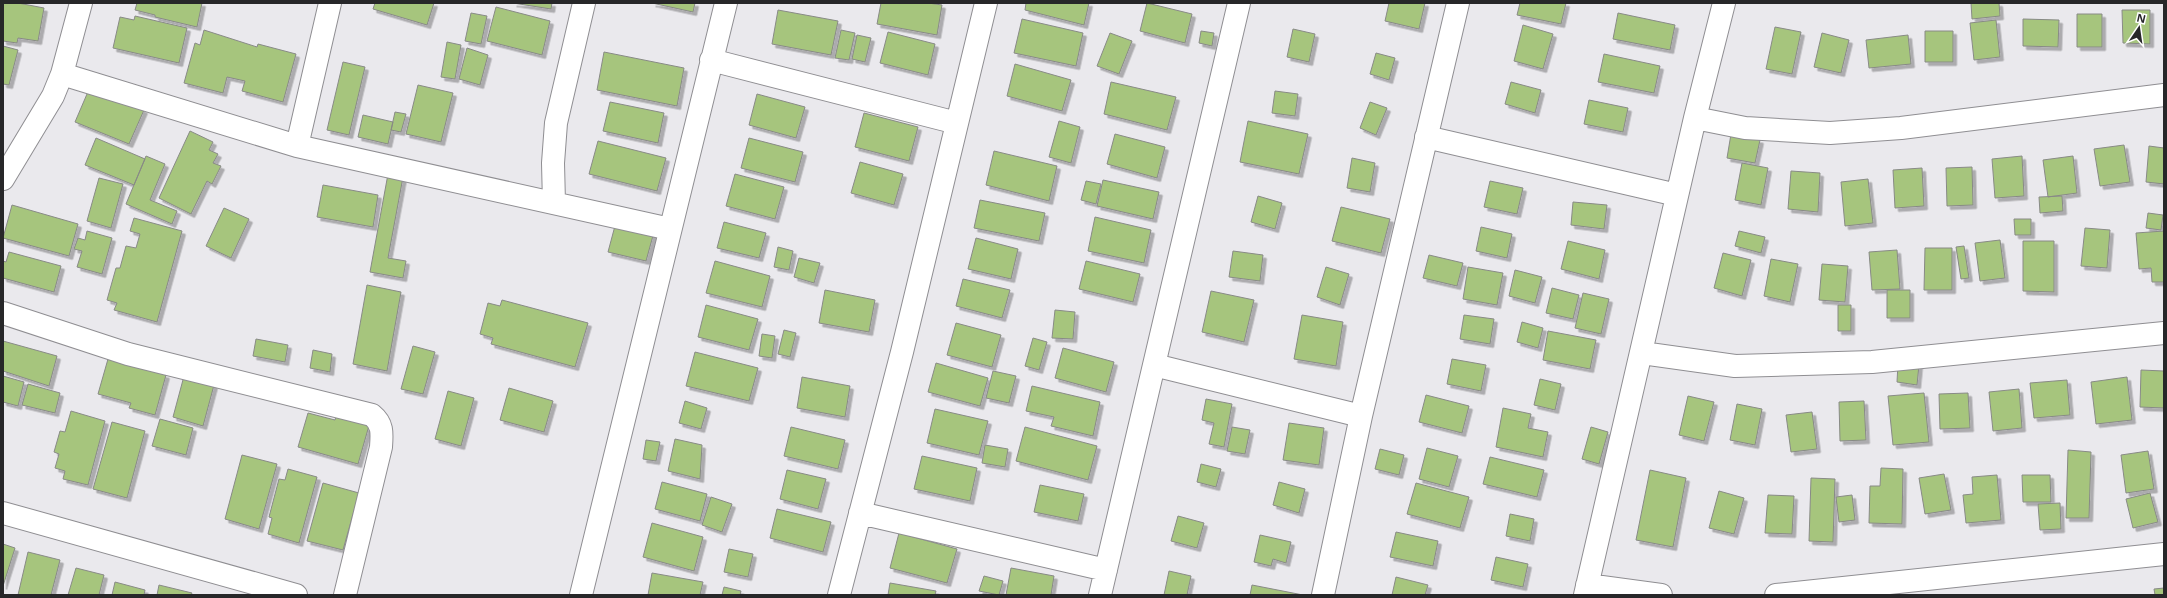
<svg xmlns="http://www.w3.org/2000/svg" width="2167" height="598" font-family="'Noto Sans',sans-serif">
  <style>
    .building { fill: #a6c57d; stroke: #888a86; filter: url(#shadow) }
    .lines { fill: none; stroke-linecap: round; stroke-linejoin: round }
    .minor-casing { stroke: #8f8e92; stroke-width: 24 }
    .minor { stroke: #fff; stroke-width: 22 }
  </style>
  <defs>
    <filter id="shadow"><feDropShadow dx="3.5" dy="3.5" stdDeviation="0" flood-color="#0004"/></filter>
  </defs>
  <rect width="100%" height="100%" fill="#eae9ed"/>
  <path class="building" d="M3,3H18L44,8L38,41L18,38L17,43L3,41Z
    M137,3H202L197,27L155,17V15L135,10Z
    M375,3H434L427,25L373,9Z
    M513,3H552L551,9Z
    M652,3H695L693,12Z
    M881,3H928L942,5L937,35L877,24Z
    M1026,3H1089L1084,25L1025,10Z
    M1147,3L1192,14L1185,43L1140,31Z
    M1389,3H1425L1419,29L1385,21Z
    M1520,3H1566L1561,24L1517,15Z
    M1971,3H1999L2000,16L1972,19Z
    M496,7L550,21L542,55L487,41Z
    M778,10L838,21L831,55L772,44Z
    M2122,10H2150V44L2123,43Z
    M471,13L487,16L481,44L465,41Z
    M1618,13L1675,25L1670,50L1613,39Z
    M2077,14H2102V47H2077Z
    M135,16L187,28L179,63L113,48L120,17L134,20Z
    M1022,19L1083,33L1076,66L1014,53Z
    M2023,19L2059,20L2058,47L2023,46Z
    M1996,20L2000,57L1974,60L1970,23Z
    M1523,25L1553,34L1543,69L1514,61Z
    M1775,27L1801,32L1792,74L1766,69Z
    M1293,29L1315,34L1309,62L1287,57Z
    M204,30L257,47L258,44L296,54L283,102L242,91L245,81L227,77L223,93L184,83L195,43L200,45Z
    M841,30L855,33L849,60L835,58Z
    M1201,31L1214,33L1212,46L1199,43Z
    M1925,31H1953V62H1925Z
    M888,32L935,44L928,75L880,63Z
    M1110,33L1132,41L1119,74L1097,66Z
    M1822,33L1849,40L1841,73L1814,67Z
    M857,35L871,38L865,62L852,59Z
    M1908,35L1911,64L1869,68L1866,40Z
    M447,42L461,45L455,79L441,77Z
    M3,46L18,50L9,85L3,84Z
    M467,48L488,55L480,85L459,79Z
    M604,52L684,68L677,106L597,90Z
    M1376,53L1395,58L1389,80L1370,74Z
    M1604,54L1660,66L1654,93L1598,82Z
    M343,62L365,67L349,135L327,130Z
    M1015,64L1071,80L1062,111L1007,96Z
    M1111,82L1176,97L1167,130L1104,114Z
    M1511,82L1541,90L1535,113L1505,104Z
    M418,85L453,93L441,142L406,134Z
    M90,87L144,110L129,144L75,122Z
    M1275,91L1298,94L1295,116L1272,113Z
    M757,94L805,107L796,138L749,125Z
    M1589,100L1628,108L1623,132L1584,124Z
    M610,102L664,113L658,143L603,131Z
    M1370,102L1387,108L1376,135L1360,128Z
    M395,112L406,114L401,132L391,130Z
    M864,113L918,127L909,161L855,147Z
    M363,115L393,122L388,144L358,137Z
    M1059,121L1080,127L1071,163L1049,157Z
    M1248,121L1308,134L1299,174L1240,162Z
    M190,131L213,142L209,150L218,154L213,163L221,166L212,184L207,181L191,214L159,198Z
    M1115,134L1165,147L1157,178L1107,164Z
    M1731,134L1760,140L1755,163L1727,158Z
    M96,138L145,159L134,185L85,165Z
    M749,138L803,152L795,182L741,168Z
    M598,141L666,158L657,191L589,174Z
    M2124,145L2130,182L2100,186L2094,149Z
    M2149,146L2164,148V184L2146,182Z
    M994,151L1057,166L1049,201L986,185Z
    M146,156L165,164L150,200L177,211L172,224L126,204Z
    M2022,156L2024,196L1995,198L1992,159Z
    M2073,156L2077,193L2048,197L2043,160Z
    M1352,158L1375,163L1370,192L1347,188Z
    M860,162L903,174L894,205L851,193Z
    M1742,163L1768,168L1761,205L1735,200Z
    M1972,167L1973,205L1947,206L1946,168Z
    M1922,168L1924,206L1895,208L1893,170Z
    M1791,171L1820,173L1818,212L1788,209Z
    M388,174L403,177L388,258L406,261L403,278L370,272Z
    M735,174L784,187L775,219L726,206Z
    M99,178L123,184L111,228L87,221Z
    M1868,179L1873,223L1845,226L1841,182Z
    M1103,180L1159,192L1153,219L1097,206Z
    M1086,181L1101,184L1096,204L1081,200Z
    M1490,181L1523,188L1517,214L1484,207Z
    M323,185L378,195L373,227L317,217Z
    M1258,196L1282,203L1275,229L1251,222Z
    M2062,196L2063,211L2040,213L2039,197Z
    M980,200L1045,213L1039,241L974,228Z
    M1573,202L1607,205L1604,229L1571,225Z
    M12,205L78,224L69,256L3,238Z
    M1341,207L1390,219L1381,253L1332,241Z
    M224,208L249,219L231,258L206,246Z
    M2148,213L2163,215L2161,230L2146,228Z
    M1095,217L1151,230L1144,263L1088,251Z
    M134,218L182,231L157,322L114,310L117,303L107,300L116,268H120L126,246L136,248L140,234L130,231Z
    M2014,219H2031V235H2015Z
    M616,222L654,232L646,261L608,252Z
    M724,222L766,233L759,258L717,248Z
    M1481,227L1512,234L1507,258L1476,251Z
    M2085,228L2110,230L2107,268L2081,266Z
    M87,231L112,238L102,274L77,267L82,251L74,249L78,238L85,240Z
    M1739,231L1765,237L1761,253L1735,246Z
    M2164,231V282H2152L2151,268L2139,269L2136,233Z
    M976,238L1018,249L1011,279L968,269Z
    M2000,240L2005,278L1980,281L1975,243Z
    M1568,241L1605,250L1599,279L1561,269Z
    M2023,241H2054V292L2023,291Z
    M1964,246L1969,278L1961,279L1956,247Z
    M778,247L793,251L789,270L774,267Z
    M1925,248H1952V290H1924Z
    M1897,250L1900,289L1872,290L1869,252Z
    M1233,251L1263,255L1260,281L1229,277Z
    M9,252L61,266L54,292L3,278V261L6,262Z
    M1723,253L1751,260L1742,296L1714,288Z
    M1429,255L1463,263L1457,286L1423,278Z
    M799,258L820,263L814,283L794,277Z
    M1771,259L1798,264L1790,302L1764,296Z
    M715,261L770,276L762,307L706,293Z
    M1086,261L1140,274L1133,302L1079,289Z
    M1822,264L1848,266L1845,302L1819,300Z
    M1326,267L1349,274L1340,305L1317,297Z
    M1468,267L1503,273L1497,305L1463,299Z
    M1515,270L1542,277L1535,303L1509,296Z
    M963,279L1010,290L1002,318L956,306Z
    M367,285L401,292L387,371L353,364Z
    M1552,288L1579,295L1573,319L1546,313Z
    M825,290L875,300L869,332L819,323Z
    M1887,290H1910V318H1887Z
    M1211,291L1254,300L1244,342L1202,332Z
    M1583,293L1609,299L1601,334L1575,328Z
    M502,300L588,323L575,367L491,344L493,338L480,334L488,303L500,306Z
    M706,305L758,319L749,350L698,337Z
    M1838,305H1851V331H1838Z
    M1055,310L1075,312L1073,339L1052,338Z
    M1302,315L1343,322L1336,366L1294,359Z
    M1464,315L1494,319L1490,344L1460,339Z
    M1522,322L1543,328L1538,348L1517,342Z
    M956,323L1001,335L992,367L947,355Z
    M784,330L796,333L790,357L778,354Z
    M1548,331L1596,340L1590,369L1543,360Z
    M762,334L775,336L772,358L759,356Z
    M1033,338L1047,342L1039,370L1025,366Z
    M256,339L288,345L285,362L253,356Z
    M3,341L57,356L49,386L3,371Z
    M413,346L435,352L423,394L401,389Z
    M1063,348L1114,362L1106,392L1055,378Z
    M313,350L332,354L330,372L310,368Z
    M695,352L758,368L749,401L686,386Z
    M108,359L166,375L155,415L129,408L131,403L98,394Z
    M1452,359L1486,365L1481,391L1447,384Z
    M936,363L988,378L980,406L928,392Z
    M1898,363L1919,365L1917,385L1897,382Z
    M2141,370L2164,371V408L2140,407Z
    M993,371L1016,376L1009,403L986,398Z
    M3,376L24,382L18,406L3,402Z
    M184,376L214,385L203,426L173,417Z
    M802,377L850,386L845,417L797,408Z
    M2127,377L2132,420L2096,424L2091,382Z
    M1540,379L1561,384L1555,410L1534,405Z
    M2067,380L2070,415L2034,418L2030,383Z
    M28,384L60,393L55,413L22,405Z
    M1032,386L1100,402L1093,436L1051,426L1054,417L1026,411Z
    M509,388L553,401L544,432L500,420Z
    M2019,389L2022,428L1993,431L1989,392Z
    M448,391L474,398L461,446L435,439Z
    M1924,393L1929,442L1893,445L1888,396Z
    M1968,393L1970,428L1940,429L1939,394Z
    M1426,395L1469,406L1462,433L1419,422Z
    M1688,396L1714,402L1704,441L1679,435Z
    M1206,399L1232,404L1224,447L1209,444L1214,423L1202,420Z
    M685,401L707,408L701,429L679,423Z
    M1864,401L1866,440L1840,441L1839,402Z
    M1737,404L1762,409L1755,445L1730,440Z
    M1503,408L1531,414L1528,428L1548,432L1543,457L1496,447Z
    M935,409L988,421L979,455L927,443Z
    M71,411L105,421L88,485L63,479L65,471L55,468L59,454L54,452L60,431L65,432Z
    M1812,412L1817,449L1791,452L1786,415Z
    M308,413L335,420L337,413L370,422L358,464L298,447Z
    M160,419L193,428L186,455L152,446Z
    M112,422L145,431L127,498L93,489Z
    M1289,423L1324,428L1319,465L1283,460Z
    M791,427L845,440L838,469L784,456Z
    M1025,427L1097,446L1088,480L1016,461Z
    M1232,427L1250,430L1245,454L1227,451Z
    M1591,427L1608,432L1599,464L1582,459Z
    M675,439L702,445L700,479L668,471Z
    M646,440L660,442L656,461L643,459Z
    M985,445L1008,449L1005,467L982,463Z
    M1427,448L1458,456L1449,487L1419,479Z
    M1380,449L1404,455L1399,475L1375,469Z
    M2068,450L2091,452L2089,518H2066Z
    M2148,451L2154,489L2126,493L2121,455Z
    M242,455L277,464L259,529L225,519Z
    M922,456L977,468L970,501L914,489Z
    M1490,457L1544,470L1537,497L1483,484Z
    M1201,464L1221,469L1216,487L1197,482Z
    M1881,468L1903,469L1902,524L1869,523L1870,486H1880Z
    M288,469L317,477L299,543L268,534L272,518L269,517L279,479L285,480Z
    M787,470L826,479L818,509L780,499Z
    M1650,470L1686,478L1673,547L1636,540Z
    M1944,474L1951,510L1925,514L1919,478Z
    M1997,475L2001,520L1966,523L1963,495L1973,494L1972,477Z
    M2022,475H2050L2051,502H2023Z
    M1811,478L1835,479L1833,542L1809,541Z
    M662,482L707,494L700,521L655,509Z
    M1279,482L1305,489L1299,513L1273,505Z
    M323,483L359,493L343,550L307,541Z
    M1416,483L1469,497L1460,528L1407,514Z
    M1040,485L1084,494L1078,521L1034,512Z
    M1719,491L1744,498L1734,534L1709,528Z
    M2150,493L2158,522L2133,528L2126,499Z
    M1768,495L1794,496L1792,534L1765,533Z
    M1852,495L1855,520L1839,522L1836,497Z
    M711,497L732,504L722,532L702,525Z
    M2060,503L2061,529L2040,530L2038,504Z
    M777,509L831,522L823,552L770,538Z
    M1510,514L1534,519L1530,541L1506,536Z
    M1178,516L1204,523L1197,548L1171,541Z
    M652,523L703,537L694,571L643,557Z
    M1396,532L1438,541L1433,566L1390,557Z
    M899,533L957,549L947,583L890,568Z
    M1260,535L1291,542L1286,563L1273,559L1271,566L1254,562Z
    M3,544L15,548L3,586Z
    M729,549L753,554L748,577L724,572Z
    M28,552L60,560L51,595H18Z
    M1496,557L1528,564L1523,587L1491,580Z
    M76,568L104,575L99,595H68Z
    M1011,568L1054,576L1051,595H1006Z
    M1169,571L1191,576L1187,595H1164Z
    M652,573L703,582L700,595H648Z
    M984,576L1003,581L999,595L979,591Z
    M1396,577L1428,585L1425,595H1392Z
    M115,582L145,590L144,595H112Z
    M890,583L936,591L935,595H888Z
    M159,585L192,593L191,595H157Z
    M1252,585L1303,595H1250Z
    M724,587L741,591L740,595H722Z
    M2164,588V595H2155L2154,589Z"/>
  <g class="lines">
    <g class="minor-casing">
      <path id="minor" d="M711,60L957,123
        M62,74L297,146L670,229
        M1695,118L1745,128L1830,133L1901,128L2164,95
        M1426,137L1677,195
        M297,146L330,3
        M3,179L53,96L62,74L81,3
        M554,203L553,163L556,123L584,3
        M3,313L128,354L372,415C383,424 382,433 381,447L345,595
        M1642,353L1735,366L1872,362L2164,333
        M1154,365L1361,416
        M3,513L296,595
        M860,513L1106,570
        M1587,585L1661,595
        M581,595L726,3
        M839,595L902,352L986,3
        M1100,595L1239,3
        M1323,595L1361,416L1458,3
        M1585,595L1695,118L1724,3
        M1776,595L2164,554"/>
    </g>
    <use href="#minor" class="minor"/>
  </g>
  <rect width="2167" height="598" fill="none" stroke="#272729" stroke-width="8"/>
  <g transform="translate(2139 28) rotate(13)" stroke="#ffffff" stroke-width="3" paint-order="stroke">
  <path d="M0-3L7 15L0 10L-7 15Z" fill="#272729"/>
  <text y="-6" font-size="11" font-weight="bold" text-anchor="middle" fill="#272729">N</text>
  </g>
</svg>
